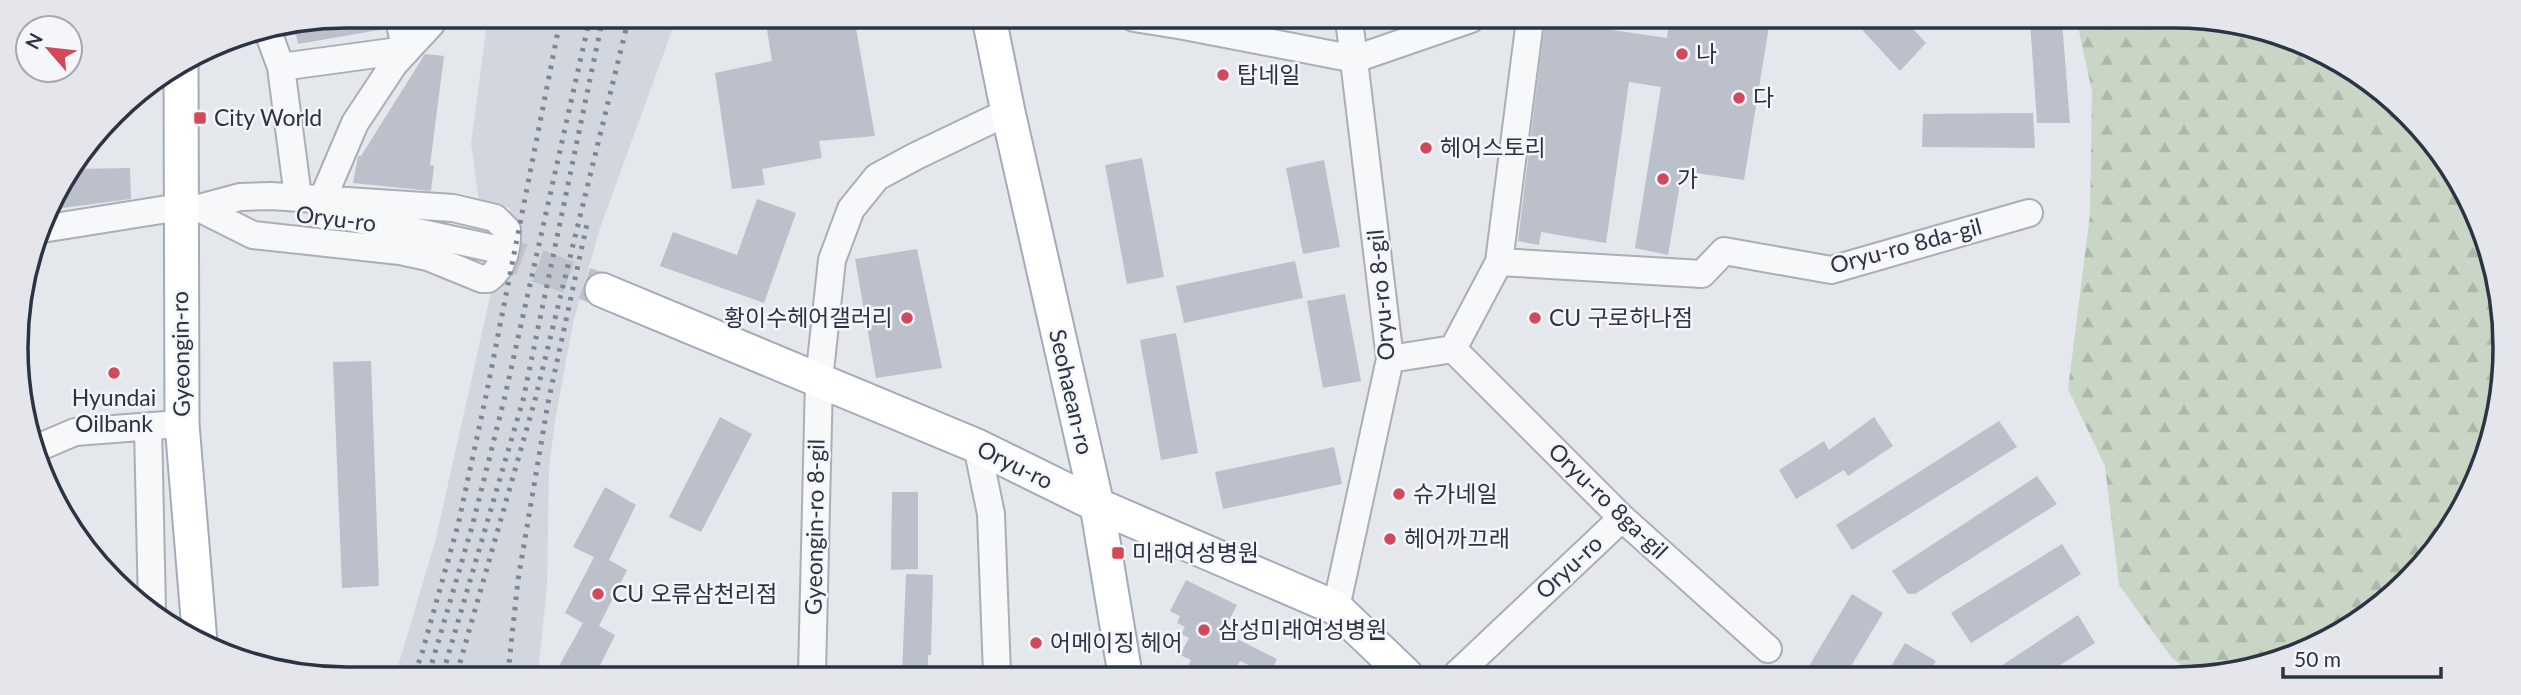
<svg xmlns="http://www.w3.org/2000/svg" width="2521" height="695" font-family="Lato,'Noto Sans KR',sans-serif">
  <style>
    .built { fill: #d2d6de }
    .forest { fill: url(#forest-firs) }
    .building { fill: #bbc0ca }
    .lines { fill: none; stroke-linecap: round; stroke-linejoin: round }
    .major-tunnel { stroke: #bfc3cb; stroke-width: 33; stroke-dasharray: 33 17; stroke-linecap: butt }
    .minor-casing { stroke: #a9aeb7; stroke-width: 30 }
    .major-casing { stroke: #a3abb8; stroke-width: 37 }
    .minor { stroke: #f7f8fa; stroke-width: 26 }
    .major { stroke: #fff; stroke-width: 33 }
    .rail { stroke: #7d8696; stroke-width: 5; stroke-dasharray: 3.5 7; stroke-linecap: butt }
    .poi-dot { fill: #d1495b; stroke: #f4f6f9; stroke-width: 2.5 }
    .labels { text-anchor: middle; stroke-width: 5; stroke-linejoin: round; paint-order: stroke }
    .poi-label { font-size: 23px; fill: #2b3445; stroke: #f4f6f9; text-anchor: start }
    .street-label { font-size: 23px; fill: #2b3445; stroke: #f4f6f9 }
    .rim { fill: none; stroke: #2b3445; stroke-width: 3.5 }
  </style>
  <defs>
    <pattern id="forest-firs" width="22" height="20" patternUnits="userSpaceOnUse" patternTransform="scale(1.75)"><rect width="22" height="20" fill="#c9d6c5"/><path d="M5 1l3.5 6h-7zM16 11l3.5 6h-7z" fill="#adb8ab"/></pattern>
  </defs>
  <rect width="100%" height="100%" fill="#e4e7ec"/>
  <path class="built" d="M488,16L677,17L600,228L573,323L555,421L549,470L547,586L538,673H396L435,542L510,208L479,201L471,143Z"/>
  <path class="forest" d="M2077,22H2238L2357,71L2449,163L2499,282V412L2471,495L2408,582L2320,645L2216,676H2196L2172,658L2119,585L2105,466L2068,389L2090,215L2092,91Z"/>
  <path class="building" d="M347,16H383L385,29L298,44L294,26Z
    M765,17H854L875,136L819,141L822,158L762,169L765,185L732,189L715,73L772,61Z
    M1545,20H1573L1572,24L1667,38L1669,20H1770L1744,180L1682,171L1668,255L1635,248L1661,87L1629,82L1606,243L1541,232L1539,245L1518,241Z
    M1854,21H1906L1926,43L1900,71Z
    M2030,21H2062L2070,123H2037Z
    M425,54L444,56L430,165L434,166L431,191L353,183L358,156H361Z
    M2033,113L2035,148L1922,147L1923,114Z
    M1142,158L1164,277L1127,284L1105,165Z
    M1324,160L1340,247L1303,254L1286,168Z
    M130,168L131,199L54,209L53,196L74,169Z
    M757,199L796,213L764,303L660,266L673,232L737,255Z
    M917,249L942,368L876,378L855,259Z
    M1295,261L1303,298L1184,323L1176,286Z
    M1345,294L1361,381L1323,388L1307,301Z
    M1176,333L1198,453L1161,460L1140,340Z
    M371,361L379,586L342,588L333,362Z
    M720,417L752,434L701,532L669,517Z
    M1874,417L1893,446L1848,476L1844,470L1796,499L1779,470L1824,441L1829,450Z
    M1999,421L2017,447L1852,550L1836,525Z
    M1334,447L1342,484L1223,509L1215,472Z
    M2037,476L2057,504L1915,594H1908L1892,571Z
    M605,487L636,505L609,560L627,570L599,626L615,635L596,674L555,673L583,623L565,613L594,557L573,547Z
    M892,492H918V569L891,570Z
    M2062,544L2081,574L1971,643L1951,613Z
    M906,574L933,575L931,655H928V674H902Z
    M1186,580L1237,605L1223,632L1277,659L1269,675L1240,661L1233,675H1184L1191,660L1180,655L1189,638L1181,634L1185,627L1177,623L1180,616L1170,611Z
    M1852,594L1883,613L1845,676H1803Z
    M2078,615L2095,643L2043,676H1986Z
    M1905,643L1936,661L1926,676H1885Z"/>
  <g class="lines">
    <path class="major-tunnel" d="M491,248L602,290"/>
    <g class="minor-casing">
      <path id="minor" d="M1134,18L1184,26L1355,59
        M268,32L281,67L298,197
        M1355,59L1471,19
        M281,67L406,50L398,16
        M271,196L453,208L495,218L507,230C508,249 503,268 488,279H482L428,257L400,251L253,235L199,208L240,197Z
        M323,198L355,123L394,64L431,24L435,16
        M325,216L348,217L491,248
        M42,229L180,207L200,208
        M1499,262L1702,274L1724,251L1831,270L2029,213
        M1453,349L1622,518L1768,649
        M1390,359L1453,349L1499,262L1530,20
        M148,427L152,609
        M977,446L991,514L997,674
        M35,449L75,432L166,425
        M1336,608L1390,359L1349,19
        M812,674L819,380L832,260L851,209L877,177L916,156L1008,112
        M1456,675L1622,518"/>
    </g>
    <g class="major-casing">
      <path id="major" d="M989,18L1008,112L1097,505L1125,674
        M181,66L182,424L200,642
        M602,290L977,446L1097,505L1336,608L1406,675"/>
    </g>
    <use href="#minor" class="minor"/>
    <use href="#major" class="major"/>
    <path class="rail" d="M415,673L422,653L458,525L487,391L561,16
      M429,673L472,527L505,396L590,17
      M443,673L523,400L603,17
      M457,673L535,400L629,17
      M508,673L518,580L548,403L588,219"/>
  </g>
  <g class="poi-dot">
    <circle cx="1682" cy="54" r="7"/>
    <circle cx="1223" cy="75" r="7"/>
    <circle cx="1739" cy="98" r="7"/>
    <rect x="193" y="111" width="14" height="14" rx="3.5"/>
    <circle cx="1426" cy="148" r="7"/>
    <circle cx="1663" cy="179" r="7"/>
    <circle cx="907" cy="318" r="7"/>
    <circle cx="1535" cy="318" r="7"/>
    <circle cx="114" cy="373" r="7"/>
    <circle cx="1399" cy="494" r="7"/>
    <circle cx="1390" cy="539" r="7"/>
    <rect x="1111" y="546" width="14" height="14" rx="3.5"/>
    <circle cx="598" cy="594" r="7"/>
    <circle cx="1204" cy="630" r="7"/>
    <circle cx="1036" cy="643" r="7"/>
  </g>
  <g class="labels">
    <g class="poi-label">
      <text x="1696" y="62">나</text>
      <text x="1237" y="83">탑네일</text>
      <text x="1753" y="106">다</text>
      <text x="214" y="126">City World</text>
      <text x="1440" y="156">헤어스토리</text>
      <text x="1677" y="187">가</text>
      <text x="893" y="326" text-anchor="end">황이수헤어갤러리</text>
      <text x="1549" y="326">CU 구로하나점</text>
      <text x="114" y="406" text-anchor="middle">Hyundai<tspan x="114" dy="26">Oilbank</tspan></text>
      <text x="1413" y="502">슈가네일</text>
      <text x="1404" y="547">헤어까끄래</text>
      <text x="1132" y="561">미래여성병원</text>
      <text x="612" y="602">CU 오류삼천리점</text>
      <text x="1218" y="638">삼성미래여성병원</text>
      <text x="1050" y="651">어메이징 헤어</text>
    </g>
    <g class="street-label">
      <text transform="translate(336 219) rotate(7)" y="8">Oryu-ro</text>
      <text transform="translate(1906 246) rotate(-15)" y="8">Oryu-ro 8da-gil</text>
      <text transform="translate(1381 295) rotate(-95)" y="8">Oryu-ro 8-gil</text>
      <text transform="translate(181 354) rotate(-91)" y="8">Gyeongin-ro</text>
      <text transform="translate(1071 392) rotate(77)" y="8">Seohaean-ro</text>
      <text transform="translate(1015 465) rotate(26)" y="8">Oryu-ro</text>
      <text transform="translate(1608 501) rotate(44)" y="8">Oryu-ro 8ga-gil</text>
      <text transform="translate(815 527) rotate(-89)" y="8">Gyeongin-ro 8-gil</text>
      <text transform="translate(1569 567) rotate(-43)" y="8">Oryu-ro</text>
    </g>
  </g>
  <path d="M0 0H2521V695H0ZM347 28H2174A319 319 0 0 1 2493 347V348A319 319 0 0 1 2174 667H347A319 319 0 0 1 28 348V347A319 319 0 0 1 347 28Z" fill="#e4e6eb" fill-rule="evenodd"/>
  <path class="rim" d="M347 28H2174A319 319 0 0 1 2493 347V348A319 319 0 0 1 2174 667H347A319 319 0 0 1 28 348V347A319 319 0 0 1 347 28Z"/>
  <g transform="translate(49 49) rotate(298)"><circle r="33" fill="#f4f6f9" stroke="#a4a8b1" stroke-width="2"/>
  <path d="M0-5L12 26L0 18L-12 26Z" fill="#d1495b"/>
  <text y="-10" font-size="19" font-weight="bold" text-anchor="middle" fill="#2b3445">N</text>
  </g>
  <path d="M2283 667v10h158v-10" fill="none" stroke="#2b3445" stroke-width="3.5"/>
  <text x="2294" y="667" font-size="21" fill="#2b3445" stroke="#f4f6f9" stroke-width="5" paint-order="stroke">50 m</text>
</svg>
